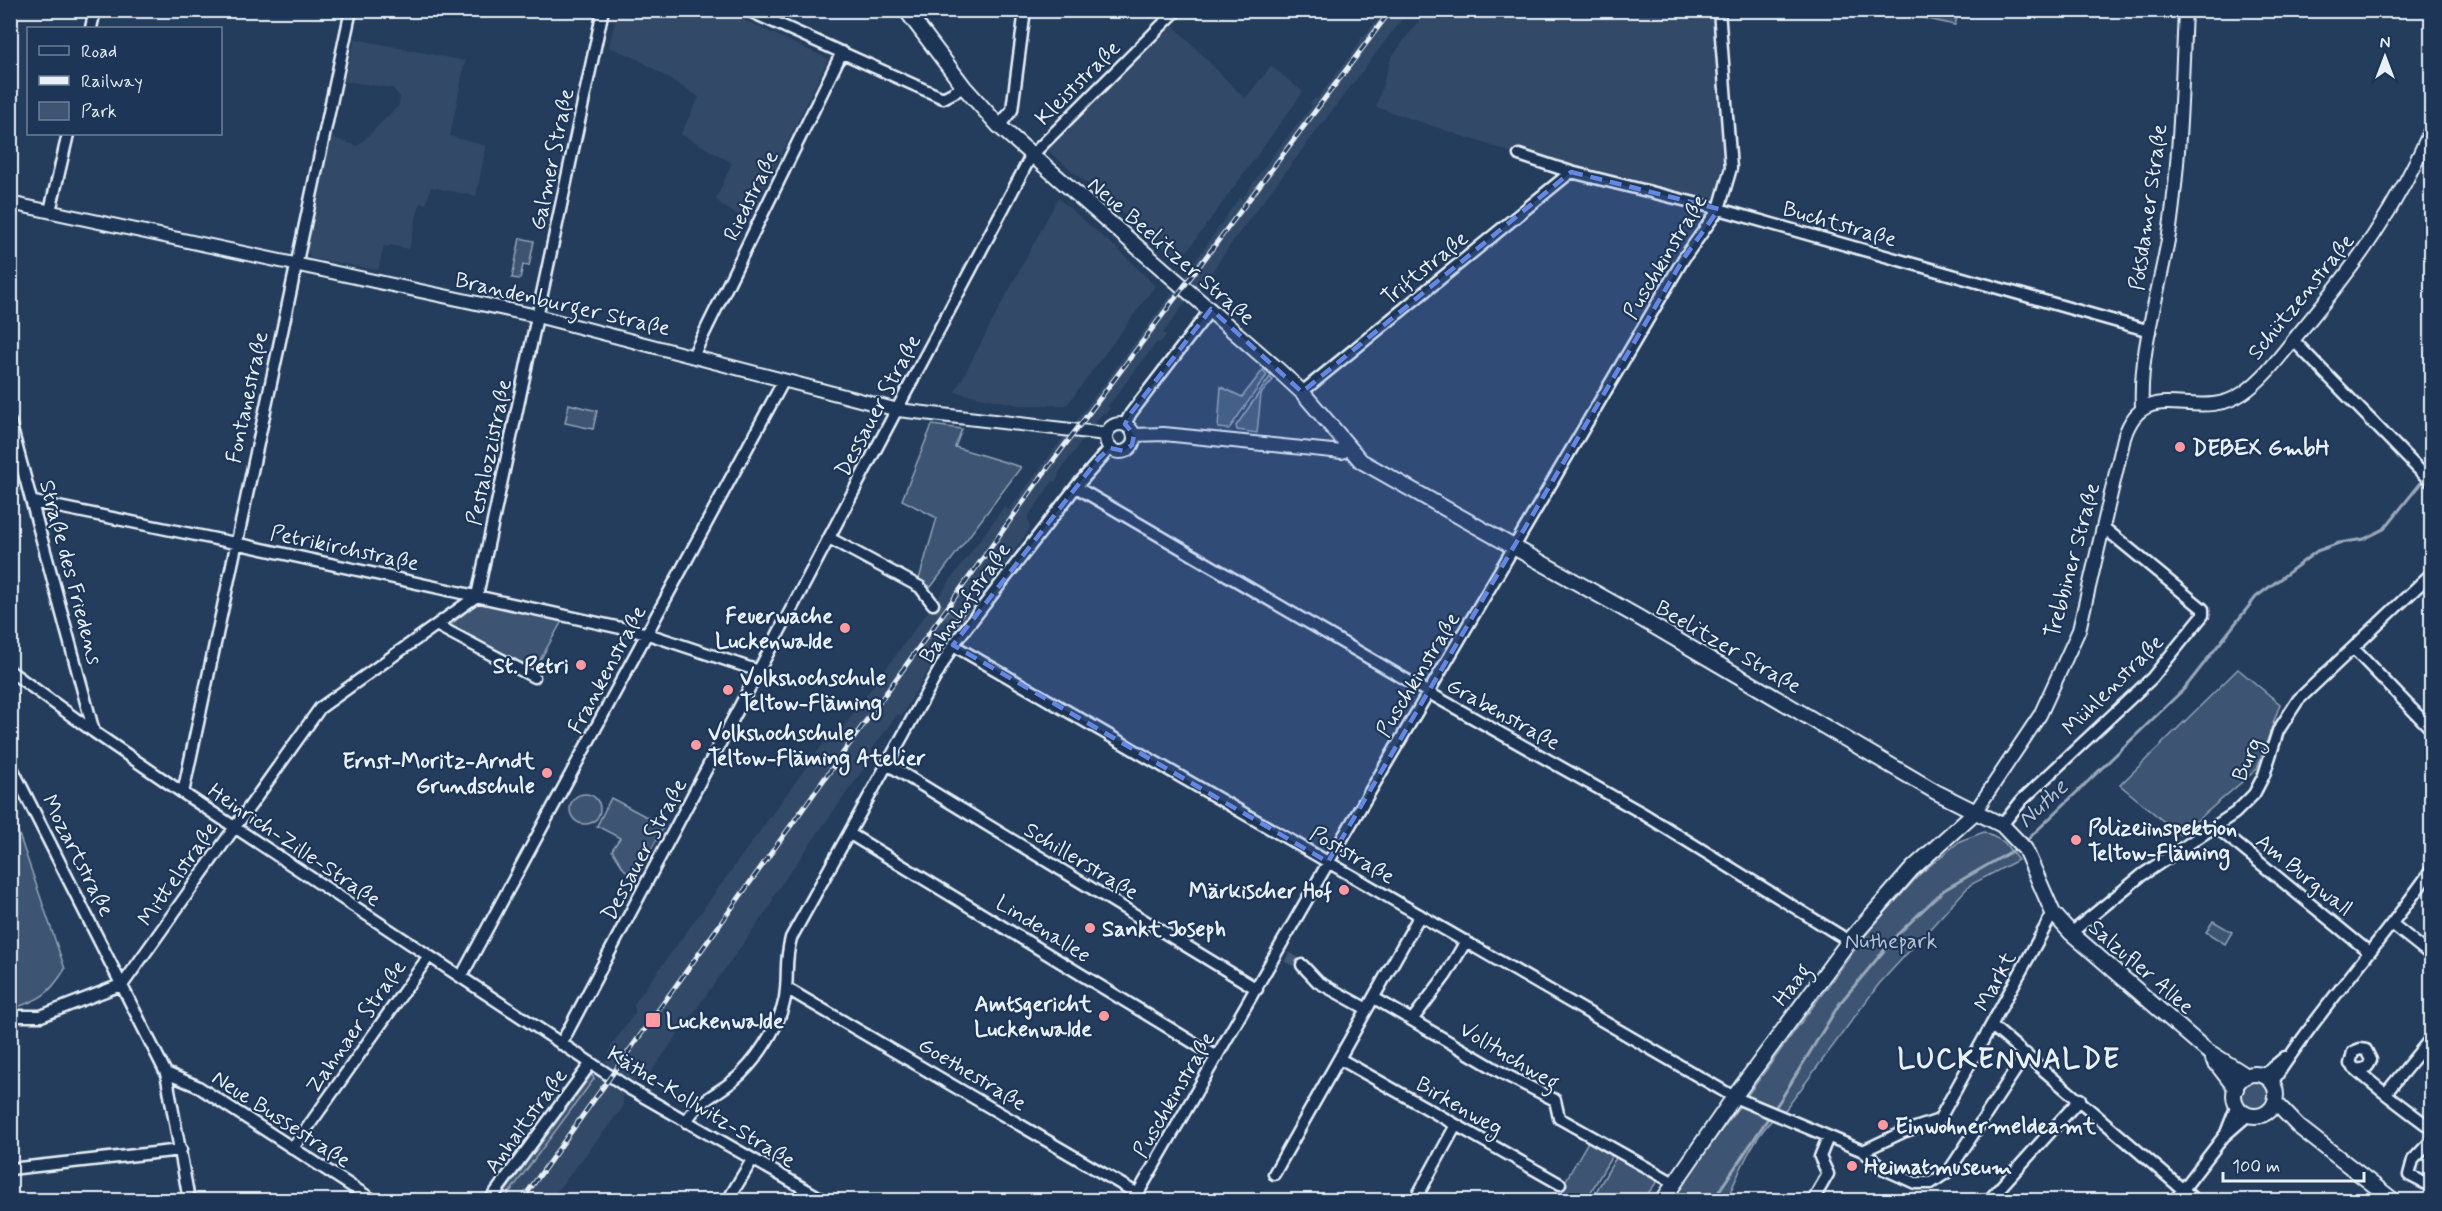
<svg xmlns="http://www.w3.org/2000/svg" width="2442" height="1211" font-family="Mynerve,sans-serif">
  <style>
    .built { fill: #334a68 }
    .green { fill: #3e5472; stroke: #93a2b5; stroke-width: 1.5 }
    .lines { fill: none; stroke-linecap: round; stroke-linejoin: round }
    .stream { stroke: #99a8ba; stroke-width: 3 }
    .minor-tunnel { stroke: #425874; stroke-width: 10; stroke-dasharray: 10 5; stroke-linecap: butt }
    .minor-casing { stroke: #e8f1f8; stroke-width: 15 }
    .tertiary-casing { stroke: #e8f1f8; stroke-width: 16 }
    .secondary-casing { stroke: #e8f1f8; stroke-width: 18 }
    .minor { stroke: #1d3557; stroke-width: 10 }
    .tertiary { stroke: #1d3557; stroke-width: 12 }
    .secondary { stroke: #1d3557; stroke-width: 14 }
    .rail-casing { stroke: #e8f1f8; stroke-width: 5 }
    .rail { stroke: #1d3557; stroke-width: 3; stroke-dasharray: 9; stroke-linecap: butt }
    .marked { fill: #6487e3; fill-opacity: 0.2; stroke: #6487e3; stroke-width: 4.5; stroke-dasharray: 12 8; stroke-linejoin: round }
    .poi-dot { fill: #ff9aa2; stroke: #1d3557; stroke-width: 2 }
    .labels { text-anchor: middle; stroke-width: 4.5; stroke-linejoin: round; paint-order: stroke }
    .street-label { font-size: 22px; fill: #e8f1f8; stroke: #1d3557 }
    .poi-label { font-size: 22px; font-weight: bold; fill: #e8f1f8; stroke: #1d3557; text-anchor: start }
    .park-label { font-size: 22px; fill: #b5c2d0; stroke: #1d3557 }
    .water-label { font-size: 24px; font-style: italic; fill: #b4c1ce; stroke: #1d3557 }
    .district-label { font-size: 28px; font-weight: bold; letter-spacing: 1.5px; fill: #e8f1f8; stroke: #1d3557 }
  </style>
  <rect width="100%" height="100%" fill="#253d5d"/>
  <filter id="ink" filterUnits="userSpaceOnUse"><feTurbulence type="fractalNoise" baseFrequency=".0167" numOctaves="2"/><feDisplacementMap in="SourceGraphic" scale="12" xChannelSelector="R" yChannelSelector="G"/><feConvolveMatrix kernelMatrix="1 2 1 2 8 2 1 2 1" color-interpolation-filters="sRGB"/></filter>
  <g filter="url(#ink)">
    <path class="built" d="M617,11H724L828,59L749,221L724,207L716,199L732,163L681,134L699,97L636,58L609,47Z
      M1384,11H1408L1235,238L1211,273L1209,272L1197,287L1163,333L1166,335L1160,343L1157,342L1108,406L1110,408L1105,414L1103,413L1096,421L1058,474L1059,476L1055,482L1053,481L1028,517L1030,529L932,664L902,715H897L872,749V757L773,896V902L643,1083L635,1080L623,1098V1107L550,1200H504L608,1058L611,1046L635,1013L634,1004L829,736L837,729L841,730L1004,507L1009,510L1185,276L1239,198L1242,199L1273,155L1312,106L1310,104L1315,98L1317,99L1359,44L1362,36L1364,37Z
      M1426,11H1714L1731,168L1719,209L1519,155L1376,107L1391,58Z
      M1173,25L1245,99L1271,66L1303,92L1180,261L1046,149Z
      M355,39L465,61L450,136L486,146L476,196L431,187L426,204L420,203L409,249L390,245L389,247L384,246L378,270L311,258L306,248L329,137L358,146L399,105L400,97L392,88L344,81Z
      M1058,198L1123,254L1155,286L1067,405H1019L955,392Z"/>
    <path class="green" d="M1893,11L1959,10V11L1955,25Z
      M520,238L534,241L529,266L523,265L520,279L512,278Z
      M1263,370L1267,375L1229,429L1218,428L1221,387L1242,397Z
      M1270,377L1273,380L1261,394L1257,433L1237,430L1236,426Z
      M569,404L597,411L593,429L565,423Z
      M932,425L962,429L955,447L1021,467L931,587L919,579L937,518L902,500Z
      M479,602L562,621L535,669L449,626Z
      M2238,669L2280,704L2257,769L2180,835L2120,785Z
      M570 809a15 15 0 1 1 30 0a15 15 0 1 1-30 0Z
      M611,798L664,826L635,879L624,869L612,850L620,838L597,826Z
      M10,808L65,969C49,995 40,1000 11,1009Z
      M1984,832L2004,842L2018,860L1970,885L1879,984L1786,1109C1758,1125 1739,1171 1727,1200H1670L1868,932L1920,874L1960,841Z
      M2213,921L2232,932L2225,944L2206,932Z
      M592,1074L594,1079L504,1200H499Z
      M2240 1095a15 15 0 1 1 30 0a15 15 0 1 1-30 0Z
      M1589,1140L1613,1154L1586,1200H1558L1555,1199Z
      M1617,1156L1659,1179L1643,1200H1591Z"/>
    <g class="lines">
      <path class="stream" d="M2024,843L2184,689L2256,597L2317,551L2339,543L2364,539L2384,529L2432,469
        M1713,1200L1783,1096L1840,1003L1898,934L1944,890L2019,847"/>
      <path class="minor-tunnel" d="M933,604L967,626
        M1287,957L1302,965"/>
      <g class="minor-casing">
        <path id="minor" d="M747,10L943,98L964,87
          M91,28L95,10
          M999,126L1012,110L1025,10
          M1519,155L1571,172L1719,209L2150,331
          M50,211L68,134
          M2293,340L2432,483
          M693,356L842,52
          M1302,392L1571,172
          M10,422L94,732
          M1125,424L1131,413L1211,309
          M1076,487L1429,693L1642,813L1849,941
          M34,502L235,543L648,634L759,671
          M829,538L920,587L933,604
          M438,626L534,677
          M953,645L1734,1097L1863,1151L1884,1169L1915,1183H1931L1949,1171L2026,1054
          M2353,648L2432,730
          M10,671L94,732L183,793L630,1089L824,1200
          M10,764L166,1073L189,1200
          M887,764L1257,989
          M183,793L351,10
          M2002,825L2022,800L2152,678L2203,615V609L2103,527
          M2216,827L2369,952
          M850,834L1217,1057
          M2392,924L2432,956
          M2071,933L2142,875L2235,813L2254,794L2264,775L2278,731L2298,700L2432,573
          M1302,965L1318,982L1367,1009
          M461,977L784,380
          M123,984L320,708L477,596L603,10
          M786,988L1138,1194
          M1374,998L1504,1074L1555,1100L1559,1118L1674,1183
          M10,1016H41L123,984
          M1412,1020L1446,975L1466,941
          M1992,1026L2195,1200
          M561,1044L1031,156L1177,10
          M1340,1059L1560,1184
          M2356,1069C2365,1070 2368,1068 2371,1060L2366,1050L2360,1049L2353,1052L2350,1064C2375,1087 2404,1108 2432,1129
          M166,1073L197,1086L373,1200
          M2262,1076L2285,1057
          M2272,1083C2320,1008 2381,943 2432,869
          M2386,1093L2432,1037
          M686,1122C698,1099 723,1092 741,1074C761,1054 785,1017 786,989C788,967 785,961 791,938L953,645L1076,487L1110,448
          M2226,1133L2237,1105
          M2432,1140L2413,1160L2409,1175L2432,1187
          M293,1148L429,956
          M1863,1151L1903,1132L1939,1120L2053,913
          M10,1169L181,1150
          M1274,1174L1420,915
          M490,1200L591,1063
          M728,1200L752,1160
          M1134,1200L1332,856L1684,258L1719,209L1731,168L1719,10
          M1415,1200L1456,1125
          M1813,1200L1828,1174L1820,1157L1828,1137
          M1989,1200L2080,1099
          M2175,1200L2224,1136L2248,1115"/>
      </g>
      <g class="tertiary-casing">
        <path id="tertiary" d="M10,203L537,316L898,410L1106,434
          M2142,408C2139,347 2161,288 2170,228C2180,156 2182,83 2185,10
          M1106 438a14 14 0 1 1 28 0a14 14 0 1 1-28 0Z
          M1134,435L1164,434L1342,452L1349,448
          M1975,812L2040,715L2079,630L2124,438C2144,373 2197,425 2243,393C2265,378 2282,354 2299,333C2356,265 2396,210 2432,127"/>
      </g>
      <g class="secondary-casing">
        <path id="secondary" d="M906,10L964,87L999,126L1276,368L1302,392L1361,461L1638,617L1936,792L2002,825L2025,849L2053,913L2071,933L2206,1050L2247,1076
          M2213,1059L2236,1089
          M2234 1095a21 21 0 1 1 42 0a21 21 0 1 1-42 0Z
          M2275,1102L2299,1127L2393,1200
          M1663,1200L1734,1097L1849,941L1912,869L1975,812"/>
      </g>
      <use href="#minor" class="minor"/>
      <use href="#tertiary" class="tertiary"/>
      <use href="#secondary" class="secondary"/>
      <g class="rail-casing">
        <path id="rail" d="M953,626L967,605
          M522,1200L1044,473L1391,10"/>
      </g>
      <use href="#rail" class="rail"/>
    </g>
  </g>
  <path class="marked" d="M1571,172L1719,209L1684,258L1328,862L953,645L1099,458L1110,448L1124,451L1132,445L1134,435L1125,424L1131,413L1211,309L1302,392Z"/>
  <g class="poi-dot">
    <circle cx="2180" cy="447" r="6"/>
    <circle cx="845" cy="628" r="6"/>
    <circle cx="581" cy="665" r="6"/>
    <circle cx="728" cy="690" r="6"/>
    <circle cx="696" cy="745" r="6"/>
    <circle cx="547" cy="773" r="6"/>
    <circle cx="2076" cy="840" r="6"/>
    <circle cx="1344" cy="890" r="6"/>
    <circle cx="1090" cy="928" r="6"/>
    <circle cx="1104" cy="1016" r="6"/>
    <rect x="645" y="1012" width="16" height="16" rx="3"/>
    <circle cx="1883" cy="1125" r="6"/>
    <circle cx="1852" cy="1166" r="6"/>
  </g>
  <g class="labels">
    <g class="street-label">
      <text transform="translate(1077 82) rotate(-45)" y="8">Kleiststraße</text>
      <text transform="translate(551 159) rotate(-78)" y="8">Galmer Straße</text>
      <text transform="translate(750 195) rotate(-64)" y="8">Riedstraße</text>
      <text transform="translate(2147 207) rotate(-82)" y="8">Potsdamer Straße</text>
      <text transform="translate(1840 223) rotate(16)" y="8">Buchtstraße</text>
      <text transform="translate(1172 250) rotate(41)" y="8">Neue Beelitzer Straße</text>
      <text transform="translate(1664 256) rotate(-59)" y="8">Puschkinstraße</text>
      <text transform="translate(1424 267) rotate(-39)" y="8">Triftstraße</text>
      <text transform="translate(2300 296) rotate(-51)" y="8">Schützenstraße</text>
      <text transform="translate(563 303) rotate(13)" y="8">Brandenburger Straße</text>
      <text transform="translate(246 397) rotate(-78)" y="8">Fontanestraße</text>
      <text transform="translate(877 405) rotate(-62)" y="8">Dessauer Straße</text>
      <text transform="translate(488 452) rotate(-78)" y="8">Pestalozzistraße</text>
      <text transform="translate(345 547) rotate(12)" y="8">Petrikirchstraße</text>
      <text transform="translate(2071 560) rotate(-75)" y="8">Trebbiner Straße</text>
      <text transform="translate(72 572) rotate(75)" y="8">Straße des Friedens</text>
      <text transform="translate(964 602) rotate(-55)" y="8">Bahnhofstraße</text>
      <text transform="translate(1729 646) rotate(30)" y="8">Beelitzer Straße</text>
      <text transform="translate(606 669) rotate(-62)" y="8">Frankenstraße</text>
      <text transform="translate(1417 674) rotate(-59)" y="8">Puschkinstraße</text>
      <text transform="translate(2112 684) rotate(-45)" y="8">Mühlenstraße</text>
      <text transform="translate(1504 713) rotate(29)" y="8">Grabenstraße</text>
      <text transform="translate(2246 759) rotate(-67)" y="8">Burg</text>
      <text transform="translate(295 844) rotate(34)" y="8">Heinrich-Zille-Straße</text>
      <text transform="translate(643 849) rotate(-62)" y="8">Dessauer Straße</text>
      <text transform="translate(1353 854) rotate(30)" y="8">Poststraße</text>
      <text transform="translate(79 855) rotate(63)" y="8">Mozartstraße</text>
      <text transform="translate(1082 860) rotate(31)" y="8">Schillerstraße</text>
      <text transform="translate(177 873) rotate(-55)" y="8">Mittelstraße</text>
      <text transform="translate(2305 874) rotate(39)" y="8">Am Burgwall</text>
      <text transform="translate(1044 928) rotate(32)" y="8">Lindenallee</text>
      <text transform="translate(2142 966) rotate(41)" y="8">Salzufler Allee</text>
      <text transform="translate(1994 981) rotate(-62)" y="8">Markt</text>
      <text transform="translate(1791 984) rotate(-53)" y="8">Haag</text>
      <text transform="translate(355 1026) rotate(-55)" y="8">Zahnaer Straße</text>
      <text transform="translate(1510 1055) rotate(31)" y="8">Volltuchweg</text>
      <text transform="translate(973 1073) rotate(31)" y="8">Goethestraße</text>
      <text transform="translate(1173 1094) rotate(-60)" y="8">Puschkinstraße</text>
      <text transform="translate(1460 1105) rotate(30)" y="8">Birkenweg</text>
      <text transform="translate(702 1106) rotate(31)" y="8">Käthe-Kollwitz-Straße</text>
      <text transform="translate(282 1118) rotate(33)" y="8">Neue Bussestraße</text>
      <text transform="translate(525 1120) rotate(-54)" y="8">Anhaltstraße</text>
    </g>
    <g class="poi-label">
      <text x="2192" y="455">DEBEX GmbH</text>
      <text x="833" y="623" text-anchor="end">Feuerwache<tspan x="833" dy="25">Luckenwalde</tspan></text>
      <text x="569" y="673" text-anchor="end">St. Petri</text>
      <text x="740" y="685">Volkshochschule<tspan x="740" dy="25">Teltow-Fläming</tspan></text>
      <text x="708" y="740">Volkshochschule<tspan x="708" dy="25">Teltow-Fläming Atelier</tspan></text>
      <text x="535" y="768" text-anchor="end">Ernst-Moritz-Arndt<tspan x="535" dy="25">Grundschule</tspan></text>
      <text x="2088" y="835">Polizeiinspektion<tspan x="2088" dy="25">Teltow-Fläming</tspan></text>
      <text x="1332" y="898" text-anchor="end">Märkischer Hof</text>
      <text x="1102" y="936">Sankt Joseph</text>
      <text x="1092" y="1011" text-anchor="end">Amtsgericht<tspan x="1092" dy="25">Luckenwalde</tspan></text>
      <text x="666" y="1028">Luckenwalde</text>
      <text x="1895" y="1133">Einwohnermeldeamt</text>
      <text x="1864" y="1174">Heimatmuseum</text>
    </g>
    <g class="park-label">
      <text x="1891" y="948">Nuthepark</text>
    </g>
    <g class="water-label">
      <text transform="translate(2042 803) rotate(-43)" y="8">Nuthe</text>
    </g>
    <g class="district-label">
      <text x="2009" y="1068">LUCKENWALDE</text>
    </g>
  </g>
  <rect width="2442" height="1211" fill="none" stroke="#1d3557" stroke-width="36"/>
  <rect x="18" y="18" width="2406" height="1175" fill="none" stroke="#e8f1f8" stroke-width="2" filter="url(#ink)"/>
  <rect x="27" y="27" width="195" height="108" fill="#1d3557" stroke="#6e8097" stroke-width="1.5"/>
  <rect x="39" y="46" width="30" height="9" fill="#1d3557" stroke="#6e8097" stroke-width="1.5"/>
  <text x="81" y="57" font-size="18" fill="#e8f1f8">Road</text>
  <rect x="39" y="76" width="30" height="9" fill="#e8f1f8" stroke="#6e8097" stroke-width="1.5"/>
  <text x="81" y="87" font-size="18" fill="#e8f1f8">Railway</text>
  <rect x="39" y="102" width="30" height="18" fill="#3e5472" stroke="#6e8097" stroke-width="1.5"/>
  <text x="81" y="117" font-size="18" fill="#e8f1f8">Park</text>
  <g transform="translate(2385 57)" stroke="#1d3557" stroke-width="4.5" paint-order="stroke">
  <path d="M0-4.5L10 22L0 15L-10 22Z" fill="#e8f1f8"/>
  <text y="-9" font-size="16" font-weight="bold" text-anchor="middle" fill="#e8f1f8">N</text>
  </g>
  <path d="M2223 1172v9h141v-9" fill="none" stroke="#e8f1f8" stroke-width="3"/>
  <text x="2232" y="1172" font-size="18" fill="#e8f1f8" stroke="#1d3557" stroke-width="4.5" paint-order="stroke">100 m</text>
</svg>
